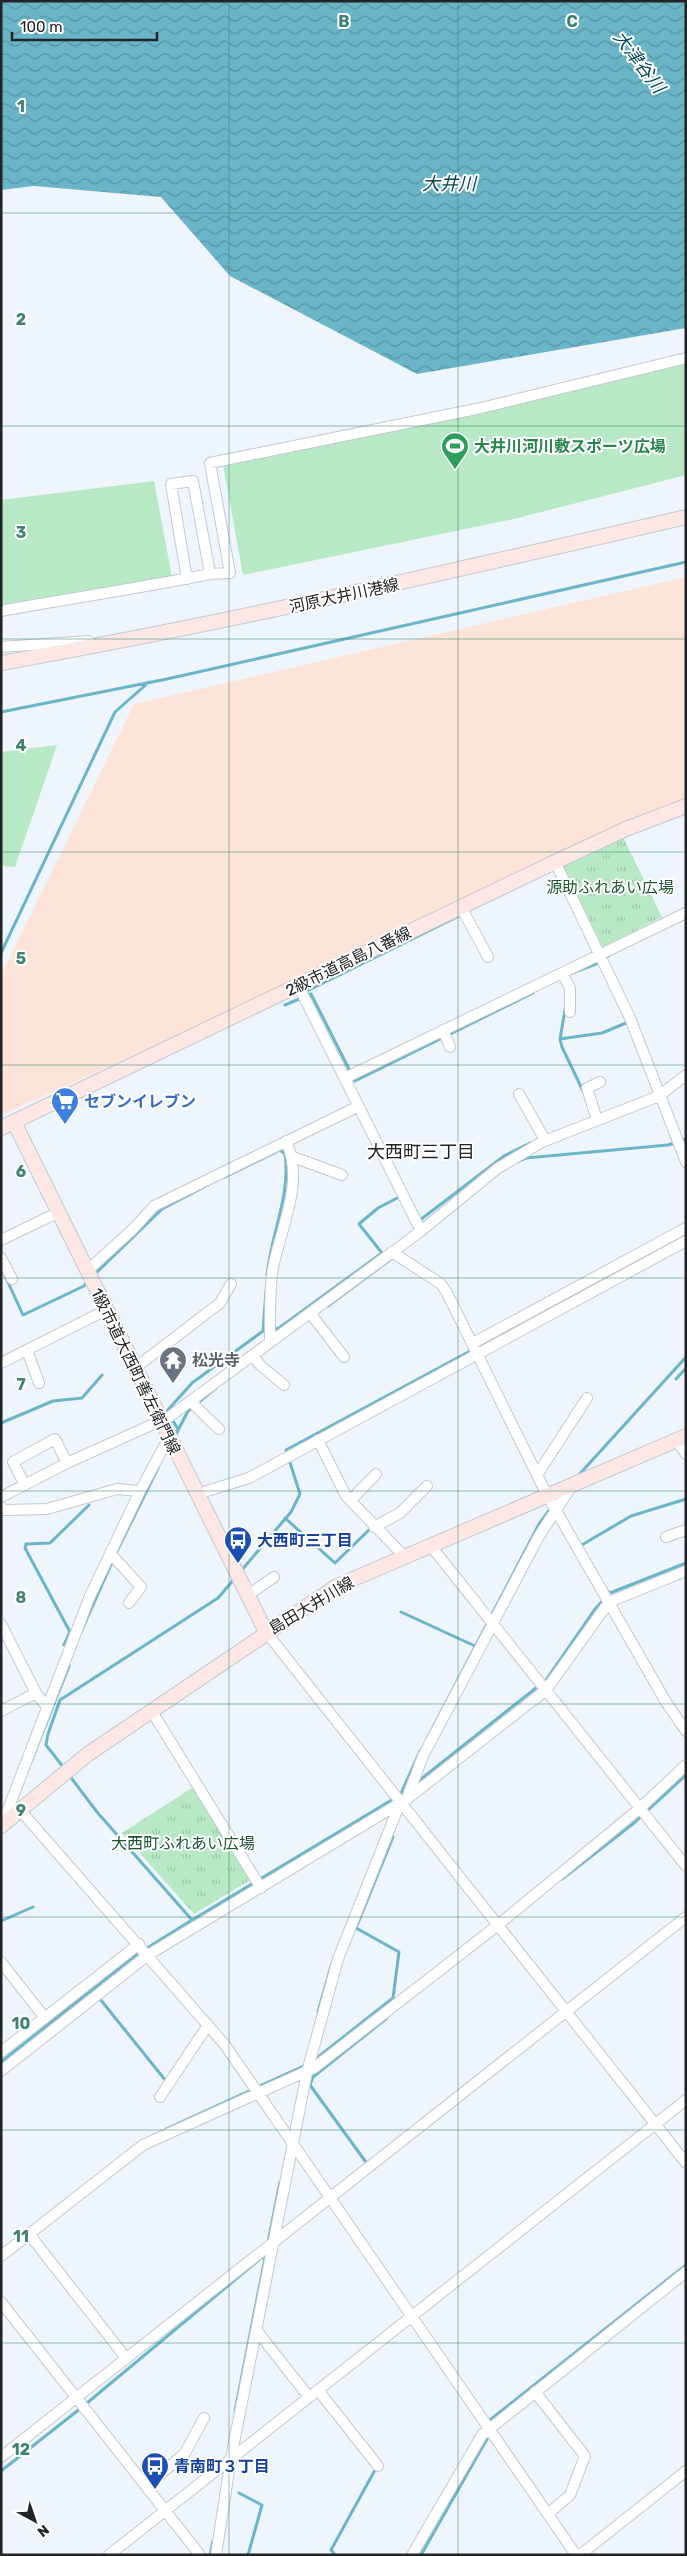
<svg xmlns="http://www.w3.org/2000/svg" width="687" height="2556" font-family="Rubik,'Noto Sans JP',sans-serif">
  <style>
    .industrial { fill: #fce5d8 }
    .grass { fill: url(#grass-tufts) }
    .garden { fill: #b8e9c5 }
    .water { fill: url(#water-waves) }
    .lines { fill: none; stroke-linecap: round; stroke-linejoin: round }
    .stream { stroke: #6bb5c8; stroke-width: 3 }
    .street-casing { stroke: #c3c9d0; stroke-width: 12 }
    .secondary-casing { stroke: #c3c9d0; stroke-width: 16 }
    .street { stroke: #fff; stroke-width: 10 }
    .secondary { stroke: #fde8e5; stroke-width: 14 }
    .grid { fill: none; stroke: #408375; stroke-width: 1; stroke-opacity: 0.55 }
    .labels { text-anchor: middle; stroke-width: 4; stroke-linejoin: round; paint-order: stroke }
    .leisure-label { font-size: 16px; font-weight: bold; fill: #27864d; stroke: #fff; text-anchor: start }
    .street-label { font-size: 16px; fill: #212326; stroke: #fff }
    .park-label { font-size: 16px; fill: #1d5833; stroke: #fff }
    .shop-label { font-size: 16px; font-weight: bold; fill: #366cbe; stroke: #fff; text-anchor: start }
    .worship-label { font-size: 16px; font-weight: bold; fill: #5b616d; stroke: #fff; text-anchor: start }
    .transit-label { font-size: 16px; font-weight: bold; fill: #164399; stroke: #fff; text-anchor: start }
    .water-label { font-size: 18px; font-style: italic; fill: #044a57; stroke: #fff }
    .neighbourhood-label { font-size: 18px; fill: #212326; stroke: #fff }
    .grid-label { font-size: 16px; text-anchor: middle; font-weight: bold; fill: #408375; stroke: #fff; stroke-width: 4; stroke-linejoin: round; paint-order: stroke }
  </style>
  <defs>
    <pattern id="grass-tufts" width="24" height="20" patternUnits="userSpaceOnUse" patternTransform="scale(1.25)"><rect width="24" height="20" fill="#b8e9c5"/><path d="M3 7l-1-3M5 7V3M7 7l1-3M15 17l-1-3M17 17v-4M19 17l1-3" fill="none" stroke="#9ec8a9"/></pattern>
    <pattern id="water-waves" width="16" height="10" patternUnits="userSpaceOnUse" patternTransform="scale(1.25)"><rect width="16" height="10" fill="#6bb5c8"/><path d="M0 5q4-4 8 0t8 0" fill="none" stroke="#5893a2"/></pattern>
  </defs>
  <rect width="100%" height="100%" fill="#eff5fd"/>
  <path class="industrial" d="M686,577V808L1,1115V975L134,704Z"/>
  <path class="grass" d="M623,837L662,917L603,947L562,867Z
    M195,1786L252,1879L194,1914L122,1833Z"/>
  <path class="garden" d="M686,362V475L514,519L243,575L223,465Z
    M154,481L172,577L1,605V500Z
    M57,745L15,867L1,866V752Z"/>
  <path class="water" d="M1,1H686V328L417,374L230,276L161,197L34,186L1,190Z"/>
  <g class="lines">
    <path class="stream" d="M1,712L167,679L686,562
      M1,953L115,712L149,682
      M572,973L596,964L611,954
      M307,993V991L461,915
      M566,1004L560,1039L602,1033L626,1023
      M285,1005L311,994L355,1081L533,993
      M560,1039L562,1047L583,1091
      M516,1162L526,1158L668,1145L686,1139
      M225,1177L280,1150L285,1154C291,1195 271,1234 267,1275
      M420,1220L504,1156L530,1143
      M2,1269L23,1315L84,1286L88,1281
      M94,1275L162,1209L208,1185
      M328,1306L391,1259
      M263,1331L266,1291
      M676,1379L686,1368
      M1,1423L53,1401L82,1398L102,1375
      M178,1429L167,1411L192,1383L263,1331L279,1328L382,1253L359,1224L378,1208L401,1196
      M174,1438L188,1411L216,1388
      M577,1477L686,1357
      M285,1518L335,1563L371,1528
      M580,1546L631,1516L686,1499
      M241,1571L291,1512L300,1494L286,1450L686,1235
      M610,1593L686,1563
      M401,1612L475,1646
      M81,1632L118,1549L158,1468
      M64,1645L70,1632L25,1548L26,1544L50,1543L89,1505
      M427,1739L539,1524L559,1497
      M31,1762L69,1666
      M64,1768L46,1745L48,1734L60,1700L218,1598L235,1578
      M416,1783L546,1680L595,1609L610,1593L606,1590
      M399,1798L420,1751
      M562,1879L634,1823L686,1775
      M192,1920L395,1798
      M1,1921L33,1907
      M100,1999L166,2081
      M318,2012L332,1963
      M313,2061L393,1998L399,1952L356,1928L393,1837
      M1,2062L136,1955L192,1920L97,1812L69,1775
      M166,2129L306,2065
      M368,2165L310,2085L313,2077L387,2018
      M268,2242L280,2182
      M235,2411L266,2253
      M489,2425L490,2420L686,2265
      M1,2471L81,2408L266,2254
      M239,2493L262,2505L248,2555
      M210,2555L213,2541
      M335,2555L331,2550L375,2470
      M421,2555L487,2439L488,2433"/>
    <g class="street-casing">
      <path id="street" d="M210,574L230,573L210,463L481,408L686,358
        M1,611C71,598 141,588 210,574L193,481L171,484L187,579
        M1,647L89,641L91,644
        M555,862L630,1018L686,1162
        M461,907L488,957
        M562,973L570,988V1012
        M298,985L421,1231
        M443,1030L450,1047
        M345,1078L686,913
        M519,1094L545,1140
        M597,1120L587,1088L600,1082
        M293,1157L342,1175
        M1,1240L59,1212
        M392,1252L441,1284L447,1293L547,1495L666,1702L686,1731
        M1,1258L12,1279
        M87,1271L133,1229L154,1206L357,1107
        M310,1313L344,1357
        M270,1341C270,1316 269,1292 273,1268C281,1226 305,1182 286,1141
        M473,1343L686,1228
        M27,1350L39,1383
        M253,1355L260,1365L284,1385
        M1,1363L106,1310
        M135,1368L220,1303L231,1284
        M192,1400L196,1407L219,1429
        M318,1440L346,1496L404,1556
        M676,1440L686,1454
        M537,1475L587,1398
        M25,1485L13,1462L55,1439L67,1463
        M197,1494L249,1478L686,1241
        M1,1497L67,1463L169,1417L421,1231L498,1168L542,1142L659,1096L686,1075
        M351,1500L376,1474
        M1,1507L3,1510L47,1509L117,1489L140,1491
        M374,1527L400,1513L427,1486
        M666,1537L686,1530
        M430,1545L686,1866
        M110,1553L141,1587L129,1603
        M248,1595L274,1577
        M1,1624L36,1693L47,1707
        M266,1632L686,2163
        M151,1710L261,1888
        M1,1711L36,1693
        M407,1798L423,1756L539,1536L573,1484
        M20,1810L225,2045L576,2555
        M2,1825L90,1596L140,1491L169,1437
        M1,1962L45,2018
        M1,2052L139,1944
        M1,2071L148,1955L407,1799L546,1690L609,1602L686,1571
        M160,2097L208,2025
        M29,2234L126,2358
        M1,2256L143,2145L314,2068L498,1925L639,1809L686,1765
        M1,2302L200,2555
        M257,2331L309,2397
        M318,2390L378,2466
        M535,2392L585,2456L570,2495L548,2514
        M1,2457L686,1917
        M146,2487L185,2453L204,2418
        M109,2555L686,2100
        M216,2555L231,2458L307,2072L338,1959L400,1803
        M412,2555L482,2435L686,2272
        M580,2555L686,2471"/>
    </g>
    <g class="secondary-casing">
      <path id="secondary" d="M1,663C231,622 458,570 686,517
        M14,1122L266,1632
        M1,1128L555,862L626,829L686,806
        M1,1826L88,1754L337,1586L686,1436"/>
    </g>
    <use href="#street" class="street"/>
    <use href="#secondary" class="secondary"/>
  </g>
  <path class="grid" d="M229,1V2555M458,1V2555M1,213H686M1,426H686M1,639H686M1,852H686M1,1065H686M1,1278H686M1,1491H686M1,1704H686M1,1917H686M1,2130H686M1,2343H686"/>
  <defs>
    <g id="stadium-pin" transform="scale(1.4375)"><path d="M0 17L-7.5 6A9.5 9.5 0 1 1 7.5 6Z" fill="#2e9e5b" stroke="#fff"/><path d="M0-5a6.5 5 0 1 0 0 10a6.5 5 0 1 0 0-10ZM-3.5-1.8h7v3.6h-7Z" fill="#fff"/></g>
    <g id="supermarket-pin" transform="scale(1.4375)"><path d="M0 17L-7.5 6A9.5 9.5 0 1 1 7.5 6Z" fill="#3f7fe0" stroke="#fff"/><path d="M-6-5.5h2.5l.6 2H6L4.5 2H-2.5L-4.4-4H-6ZM-1.5 3.2a1.3 1.3 0 1 0 .1 0ZM3 3.2a1.3 1.3 0 1 0 .1 0Z" fill="#fff"/></g>
    <g id="temple-pin" transform="scale(1.4375)"><path d="M0 17L-7.5 6A9.5 9.5 0 1 1 7.5 6Z" fill="#6b7280" stroke="#fff"/><path d="M0-6L5-2H3V0L6.5 2.5H4V6H1.5V3h-3V6H-4V2.5H-6.5L-3 0V-2H-5Z" fill="#fff"/></g>
    <g id="bus-pin" transform="scale(1.4375)"><path d="M0 17L-7.5 6A9.5 9.5 0 1 1 7.5 6Z" fill="#1a4fb4" stroke="#fff"/><path d="M-5-6H5V4H4V6H2V4H-2V6H-4V4H-5ZM-3.5-4V0h7V-4ZM-3.5 1.2v1.5H-2V1.2ZM2 1.2v1.5H3.5V1.2Z" fill="#fff"/></g>
  </defs>
  <g fill-rule="evenodd">
    <use href="#stadium-pin" x="455" y="446"/>
    <use href="#supermarket-pin" x="65" y="1101"/>
    <use href="#temple-pin" x="173" y="1360"/>
    <use href="#bus-pin" x="238" y="1540"/>
    <use href="#bus-pin" x="155" y="2466"/>
  </g>
  <g class="labels">
    <g class="leisure-label">
      <text x="474" y="452">大井川河川敷スポーツ広場</text>
    </g>
    <g class="street-label">
      <text transform="translate(344 595) rotate(-12)" y="6">河原大井川港線</text>
      <text transform="translate(348 961) rotate(-26)" y="6">2級市道高島八番線</text>
      <text transform="translate(136 1371) rotate(64)" y="6">1級市道大西町善左衛門線</text>
      <text transform="translate(311 1605) rotate(-31)" y="6">島田大井川線</text>
    </g>
    <g class="park-label">
      <text x="610" y="893">源助ふれあい広場</text>
      <text x="183" y="1849">大西町ふれあい広場</text>
    </g>
    <g class="shop-label">
      <text x="84" y="1107">セブンイレブン</text>
    </g>
    <g class="worship-label">
      <text x="192" y="1366">松光寺</text>
    </g>
    <g class="transit-label">
      <text x="257" y="1546">大西町三丁目</text>
      <text x="174" y="2472">青南町３丁目</text>
    </g>
    <g class="water-label">
      <text transform="translate(639 62) rotate(53)" y="6">大津谷川</text>
      <text x="449" y="190">大井川</text>
    </g>
    <g class="neighbourhood-label">
      <text x="421" y="1158">大西町三丁目</text>
    </g>
  </g>
  <g class="grid-label">
    <text x="344" y="27">B</text>
    <text x="572" y="27">C</text>
    <text x="21" y="112">1</text>
    <text x="21" y="325">2</text>
    <text x="21" y="538">3</text>
    <text x="21" y="751">4</text>
    <text x="21" y="964">5</text>
    <text x="21" y="1177">6</text>
    <text x="21" y="1390">7</text>
    <text x="21" y="1603">8</text>
    <text x="21" y="1816">9</text>
    <text x="21" y="2029">10</text>
    <text x="21" y="2242">11</text>
    <text x="21" y="2455">12</text>
  </g>
  <rect width="687" height="2556" fill="none" stroke="#212326" stroke-width="5"/>
  <g transform="translate(35 2521) rotate(140)" stroke="#ffffff" stroke-width="4" paint-order="stroke">
  <path d="M0-4L9 19L0 12L-9 19Z" fill="#212326"/>
  <text y="-8" font-size="14" font-weight="bold" text-anchor="middle" fill="#212326">N</text>
  </g>
  <path d="M12 32v8h145v-8" fill="none" stroke="#212326" stroke-width="2.5"/>
  <text x="20" y="32" font-size="15" fill="#212326" stroke="#ffffff" stroke-width="4" paint-order="stroke">100 m</text>
</svg>
